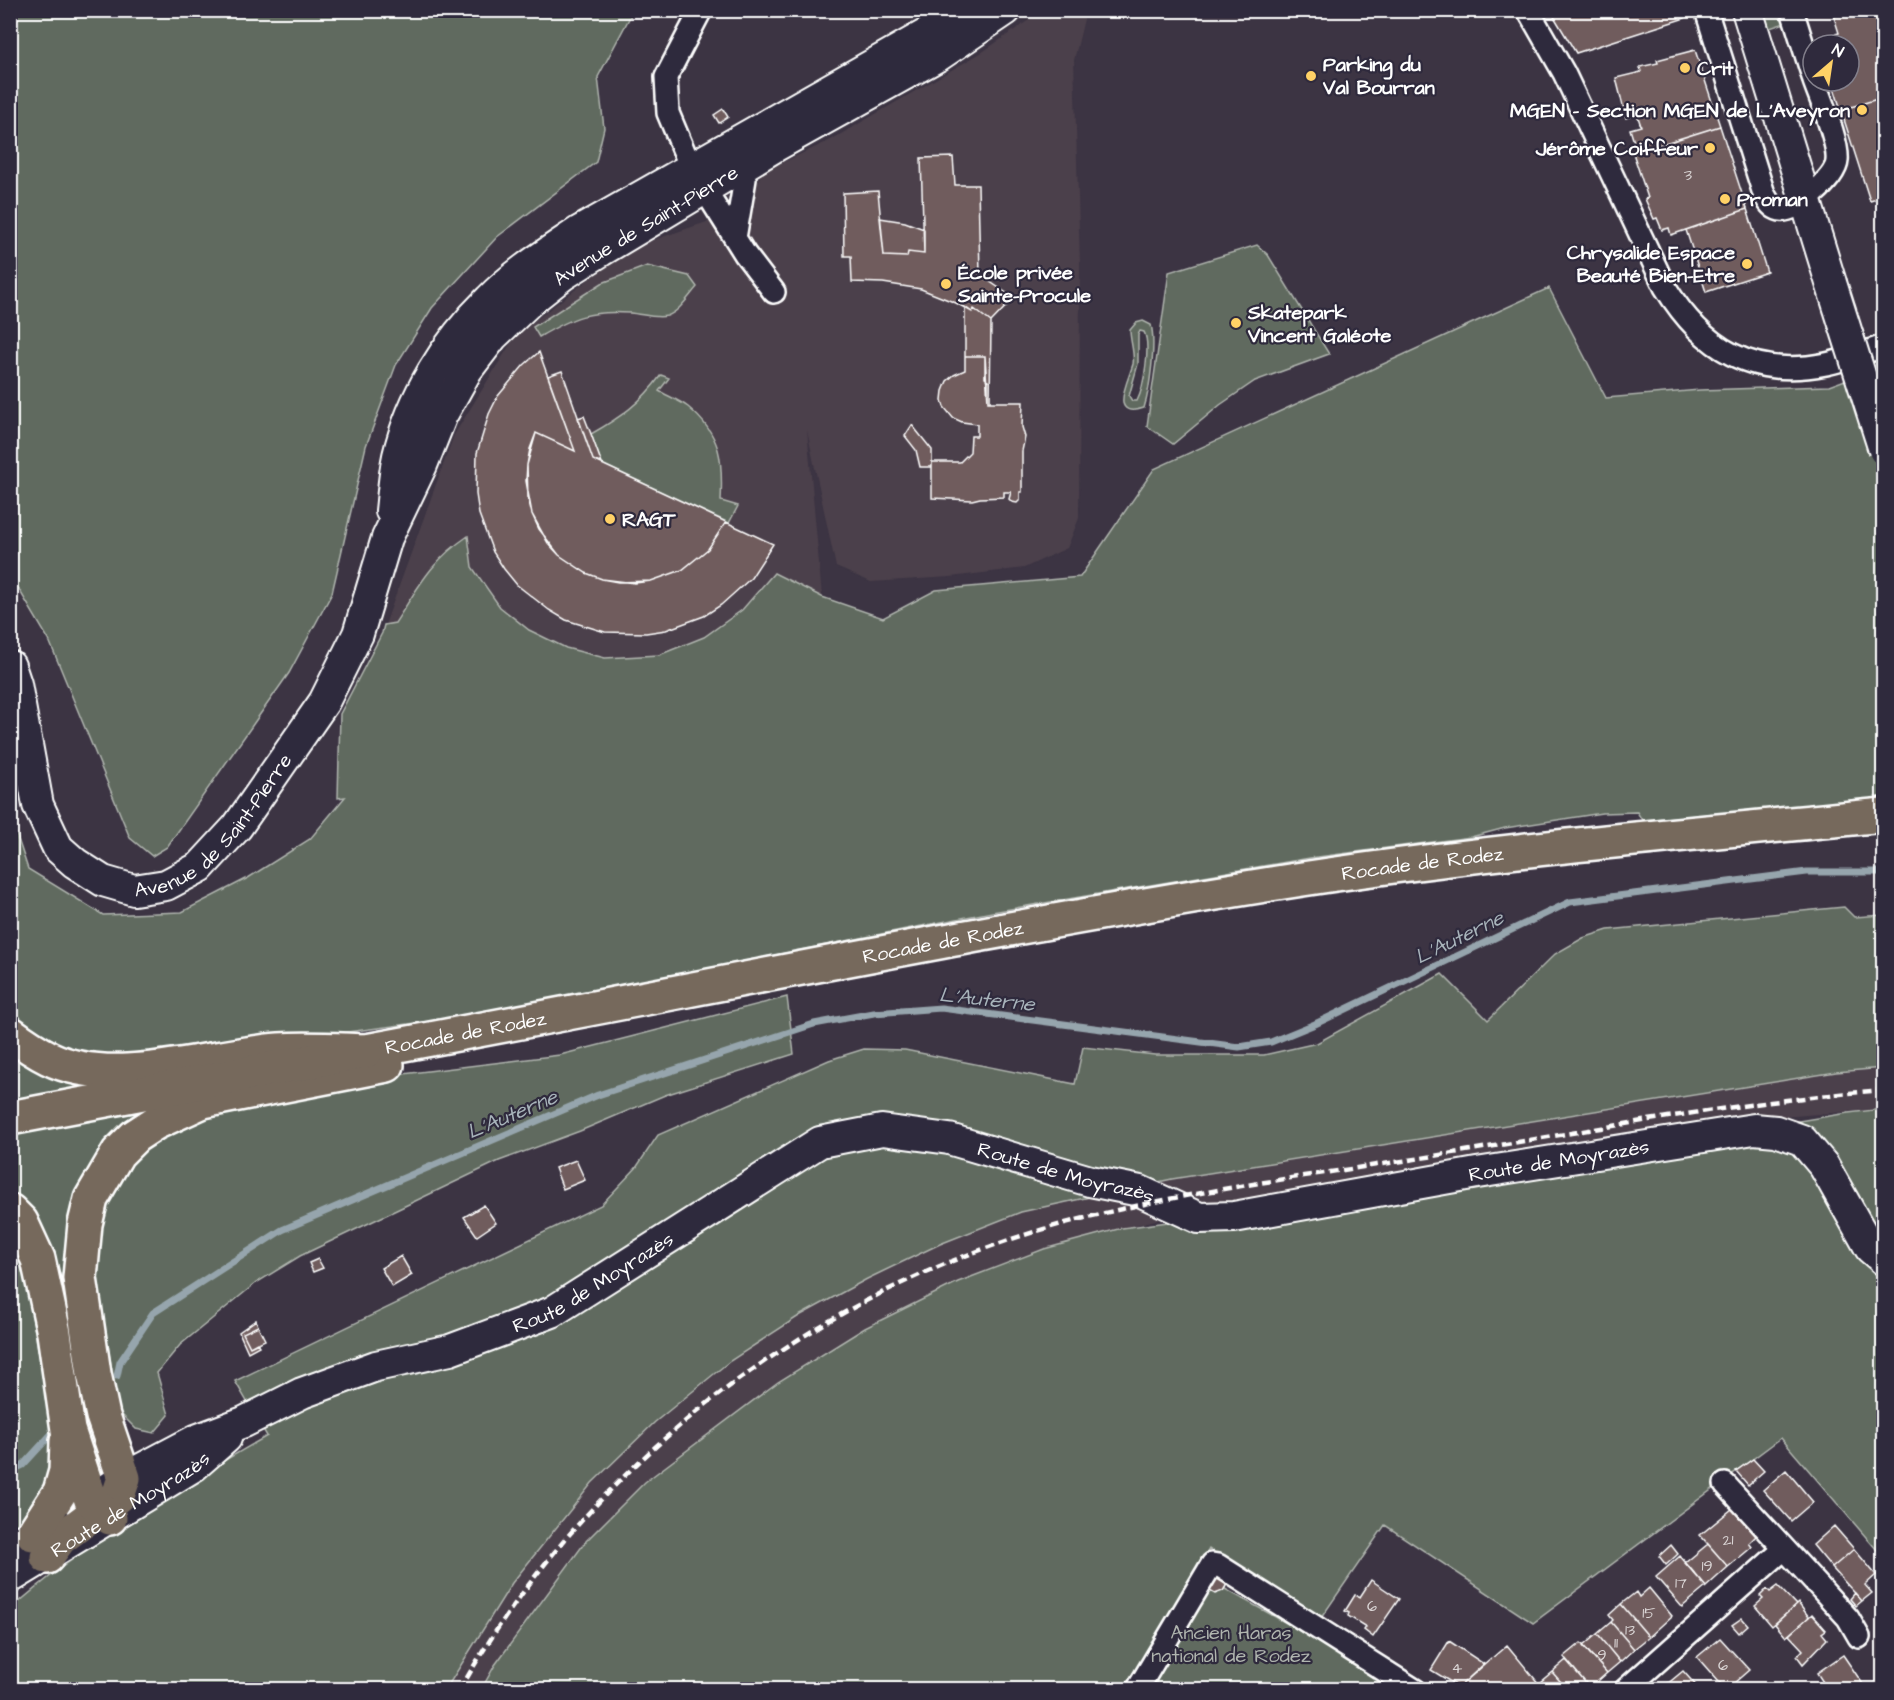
<svg xmlns="http://www.w3.org/2000/svg" width="1894" height="1700" font-family="'Architects Daughter',sans-serif">
  <style>
    .built { fill: #4c404b }
    .green { fill: #606b5f; stroke: #b0b5af; stroke-width: 1.5; fill-rule: evenodd }
    .lines { fill: none; stroke-linecap: round; stroke-linejoin: round }
    .stream { stroke: #96a5ad; stroke-width: 7 }
    .building { fill: #705c5d; stroke: #fff; stroke-width: 1.5 }
    .street-casing { stroke: #fff; stroke-width: 26 }
    .secondary-casing { stroke: #fff; stroke-width: 34 }
    .primary-casing { stroke: #fff; stroke-width: 38 }
    .highway-casing { stroke: #fff; stroke-width: 38 }
    .street { stroke: #2f2a3d; stroke-width: 21 }
    .secondary { stroke: #2f2a3d; stroke-width: 30 }
    .primary { stroke: #76695c; stroke-width: 33 }
    .highway { stroke: #76695c; stroke-width: 33 }
    .rail { stroke: #fff; stroke-width: 4.5; stroke-dasharray: 9 4.5; stroke-linecap: butt }
    .secondary-bridge-casing { stroke: #fff; stroke-width: 34; stroke-linecap: butt }
    .secondary-bridge { stroke: #2f2a3d; stroke-width: 30 }
    .poi-dot { fill: #ffd166; stroke: #2f2a3d; stroke-width: 2 }
    .labels { text-anchor: middle; stroke-width: 4.5; stroke-linejoin: round; paint-order: stroke }
    .number-label { font-size: 16px; fill: #dbd6d6 }
    .poi-label { font-size: 20px; font-weight: bold; fill: #fff; stroke: #2f2a3d; text-anchor: start }
    .street-label { font-size: 20px; fill: #fff; stroke: #2f2a3d }
    .park-label { font-size: 20px; fill: #b0b5af; stroke: #2f2a3d }
    .water-label { font-size: 21px; font-style: italic; fill: #a8b4bb; stroke: #2f2a3d }
  </style>
  <rect width="100%" height="100%" fill="#3c3443"/>
  <filter id="ink" filterUnits="userSpaceOnUse"><feTurbulence type="fractalNoise" baseFrequency=".0167" numOctaves="2"/><feDisplacementMap in="SourceGraphic" scale="12" xChannelSelector="R" yChannelSelector="G"/><feConvolveMatrix kernelMatrix="1 2 1 2 8 2 1 2 1" color-interpolation-filters="sRGB"/></filter>
  <g filter="url(#ink)">
    <path class="built" d="M1042,11H1086L1074,60L1080,265L1079,518L1067,548L1024,568L950,577L871,582L836,567L807,430L822,597L338,798L340,714L382,633L454,435L516,335L630,248L754,206L756,186L762,172L829,141L981,53Z
      M1883,1068V1109L1755,1119L1209,1206L1044,1249L958,1282L865,1328L778,1382L709,1433L586,1541L495,1665L481,1689L446,1690L512,1583L592,1483L655,1422L730,1361L799,1316L867,1279L940,1244L1021,1212L1172,1179L1836,1072Z"/>
    <path class="green" d="M10,11H633L598,77L604,128L596,162L497,237L432,308L396,365L366,446L332,593L289,673L167,847L152,856L130,838L49,640L11,576Z
      M1765,11H1786L1788,22L1767,29L1764,18Z
      M1257,245L1268,255L1329,354L1255,381L1220,405L1173,444L1147,426L1169,272Z
      M647,266L689,276L697,287C689,296 679,312 667,316C656,319 642,314 630,313C590,310 573,317 539,337L533,327L602,283Z
      M1549,288L1606,398L1700,390L1829,386L1883,366V799L1642,820L1637,812L1602,813L1505,828L1471,837L1310,858L992,912L462,1017L294,1039L136,1057L72,1052L43,1039L20,1020L11,1007L10,815L28,869L103,915L182,912L248,878L310,839L345,797L338,798L340,714L382,633L384,625L395,623C419,586 431,561 468,536L472,567L500,607L529,630L566,648L605,658L659,655L704,637L742,610L774,573L822,597L883,618L936,590L1080,577L1154,469Z
      M1143,321L1151,325C1156,343 1150,389 1144,408C1107,420 1129,379 1133,364C1135,354 1130,341 1130,330L1136,323ZM1140,331L1144,332C1151,344 1144,388 1137,401H1132L1129,396L1138,364V335Z
      M661,375L669,378L659,391C668,396 680,401 688,407C722,435 723,461 721,501L738,506L729,523L602,464L591,434C621,417 641,403 661,375Z
      M1844,907L1854,917L1883,915V1068L1836,1072L1172,1179L1021,1212L940,1244L867,1279L799,1316L730,1361L655,1422L592,1483L512,1583L446,1689H11V1609C88,1541 177,1487 267,1436L235,1381L601,1205L636,1168L658,1135L829,1060L864,1049L905,1050L1075,1084L1083,1047L1155,1055H1264L1317,1043L1442,974L1488,1020L1555,954L1583,938L1608,930Z
      M787,997L794,1054L665,1095L580,1131L499,1161L300,1256L256,1283L180,1345L157,1373L169,1415L154,1433L136,1429L119,1412L97,1282L96,1251L99,1227L113,1184L149,1140L197,1117L370,1078L560,1055Z
      M11,1042L104,1086L11,1103Z
      M152,1106L98,1165L92,1422L101,1480L11,1197L10,1135Z
      M1883,1109V1557L1781,1438L1533,1623L1385,1525L1319,1621L1209,1549L1128,1689L481,1690L495,1665L586,1541L645,1482L778,1382L865,1328L958,1282L1044,1249L1122,1228L1199,1218L1848,1113Z
      M10,1225L22,1260L56,1449V1490L10,1534Z
      M1225,1580V1589L1308,1635L1397,1689L1148,1690L1209,1592L1205,1587Z"/>
    <g class="lines">
      <path class="stream" d="M117,1376L120,1362L153,1313L282,1230L598,1095L814,1024L874,1013L941,1008L1239,1047L1271,1042L1315,1024L1570,902L1807,872H1884
        M10,1471L23,1465L57,1428"/>
    </g>
    <path class="building" d="M1550,10H1683L1685,18L1576,53Z
      M1843,10H1884V97L1841,110L1832,81H1849V45H1820L1818,39L1839,33L1833,14Z
      M1695,50L1720,126L1637,152L1630,129L1641,126L1637,114L1626,118L1616,78L1641,72L1640,67L1658,63L1657,60Z
      M1884,97V197L1870,201L1841,110Z
      M723,109L728,117L719,123L714,115Z
      M1720,126L1747,209L1671,235L1669,228L1662,230L1657,218L1654,219L1645,199L1648,198L1633,153Z
      M953,157L955,185H978L980,275L1014,298L991,322L974,309L972,312L956,303L921,289L883,283L852,282L851,256H844L843,193L878,191L884,256L907,257L908,252L924,254L921,158Z
      M1747,209L1767,272L1706,292L1686,230Z
      M880,218L905,222L924,229V254L908,252L907,257L884,256Z
      M965,307L972,312L974,309L991,322L990,402H988V381L985,378V356H965Z
      M539,352L575,451L536,433L530,449L527,465L528,498L532,514L548,543L559,555L586,573L602,579L635,583L651,581L682,570L708,549L726,522L773,544L751,578L721,605L704,616L666,630L646,633L605,632L566,620L549,610L517,585L504,569L493,552L479,514L476,494L477,453L489,414L498,396L524,365Z
      M965,356H985L988,402H1023L1022,427L1025,437L1022,451V492H1020V500L1017,503L1012,502L1009,499L1011,492H1004V497L980,498L972,500L932,498V462H960L970,452L971,436H977V424L962,422L953,418L944,407L942,400L943,391L947,381L954,375L965,370Z
      M562,371L593,460L726,522L708,549L682,570L651,581L618,582L602,579L586,573L559,555L539,529L532,514L526,481L527,465L536,433L575,451L548,376Z
      M584,416L591,434L602,464L593,460L578,418Z
      M912,425L932,450V467H920L916,450L905,436Z
      M576,1160L585,1180L563,1189L555,1168Z
      M484,1205L496,1223L477,1236L464,1217Z
      M401,1256L412,1275L392,1287L381,1268Z
      M318,1259L323,1268L313,1272L309,1263Z
      M256,1320L258,1326L243,1333L250,1347L257,1343L259,1346L248,1352L239,1332Z
      M258,1326L265,1340L250,1347L243,1333Z
      M1753,1459L1764,1471L1748,1485L1736,1471Z
      M1786,1470L1813,1502L1791,1521L1763,1490Z
      M1732,1509L1756,1536L1749,1543L1752,1547L1728,1567L1700,1535Z
      M1834,1526L1854,1549L1832,1568L1813,1545Z
      M1708,1544L1728,1567L1706,1587L1685,1563Z
      M1671,1545L1678,1554L1666,1565L1659,1556Z
      M1854,1549L1876,1575L1865,1585L1872,1593L1862,1601L1832,1568Z
      M1680,1556L1706,1587L1682,1607L1656,1577Z
      M1217,1573L1225,1580L1226,1586L1223,1591L1215,1594L1206,1589Z
      M1371,1580L1399,1599L1373,1637L1364,1630L1366,1627L1348,1616L1349,1613L1345,1611L1355,1595L1360,1597Z
      M1778,1586L1796,1605L1772,1626L1755,1606L1763,1599L1760,1596L1767,1589L1770,1592Z
      M1649,1588L1672,1616L1649,1637L1621,1604L1636,1592L1639,1597Z
      M1855,1593L1862,1601L1856,1606L1850,1599Z
      M1798,1603L1809,1617L1786,1637L1775,1624Z
      M1621,1604L1649,1637L1634,1649L1611,1622L1613,1620L1609,1615Z
      M1812,1614L1826,1630L1822,1633L1827,1639L1803,1664L1797,1656L1803,1650L1789,1635Z
      M1742,1618L1748,1625L1739,1633L1732,1625Z
      M1611,1622L1634,1649L1620,1662L1597,1634Z
      M1597,1634L1620,1662L1607,1673L1583,1646Z
      M1720,1638L1749,1670L1726,1690L1697,1657Z
      M1449,1641L1484,1664L1459,1687L1431,1670Z
      M1581,1643L1607,1673L1590,1688L1564,1657Z
      M1507,1645L1544,1690H1462L1459,1687Z
      M1843,1655L1867,1690H1828L1817,1673Z
      M1566,1660L1590,1688L1588,1690H1568L1552,1672Z
      M1683,1671L1700,1690H1660Z
      M1552,1672L1568,1690H1544L1539,1683Z"/>
    <g class="lines">
      <g class="street-casing">
        <path id="street" d="M701,10L666,77L668,113L691,168L745,254L774,292
          M1528,10L1564,73L1665,287C1703,349 1752,379 1826,364C1846,360 1865,352 1884,346
          M1706,10L1764,194C1768,201 1771,208 1780,210C1796,213 1836,178 1837,161C1839,142 1821,101 1814,81
          M1792,10L1813,77
          M733,159L745,179L735,238
          M1725,1484L1848,1618L1859,1637
          M1137,1690L1212,1564L1218,1565L1415,1690
          M1625,1690L1784,1549"/>
      </g>
      <g class="secondary-casing">
        <g id="secondary">
          <path d="M1747,10L1831,283"/>
          <path d="M391,511C393,493 394,474 398,456C412,397 446,342 489,300C515,273 549,252 580,231L969,10"/>
          <path id="s1" d="M10,666L16,684L38,805L58,848L75,863L103,881L134,890L166,885L200,867L237,827L324,702L358,634L387,538L422,465L442,415L467,370L493,336L530,301L563,275L601,251L776,146L938,56L1006,10"/>
          <path id="s2" d="M103,1492L124,1478L196,1440L244,1422L302,1393L376,1366L450,1350L552,1312L820,1142L882,1130L949,1139L1090,1181L1140,1191L1199,1218L1234,1217L1477,1173L1754,1129L1776,1131L1802,1140L1824,1166L1870,1248L1884,1260"/>
          <path d="M10,1547L55,1521"/>
          <path id="s3" d="M10,1578L194,1466L226,1438"/>
        </g>
      </g>
      <g class="primary-casing">
        <g id="primary">
          <path id="s4" d="M10,1033C22,1042 35,1051 49,1058C114,1090 210,1055 279,1050C307,1048 337,1050 366,1051C670,995 972,932 1277,883C1478,851 1681,835 1884,815"/>
          <path d="M47,1557L60,1539L118,1496L124,1478L103,1416L94,1374L80,1278L85,1224L91,1199L118,1153L135,1136L155,1123L203,1101L387,1065"/>
        </g>
      </g>
      <g class="highway-casing">
        <path id="highway" d="M10,1118L366,1051
          M10,1211L21,1222L38,1259L54,1333L68,1430L91,1500L110,1518
          M33,1534L60,1492L66,1471L67,1441"/>
      </g>
      <use href="#street" class="street"/>
      <use href="#secondary" class="secondary"/>
      <use href="#primary" class="primary"/>
      <use href="#highway" class="highway"/>
      <path class="rail" d="M460,1690C584,1468 802,1300 1044,1229C1171,1192 1305,1177 1434,1156C1583,1132 1733,1102 1884,1090"/>
      <g class="secondary-bridge-casing">
        <path id="secondary-bridge" d="M1831,283L1884,450"/>
      </g>
      <use href="#secondary-bridge" class="secondary-bridge"/>
    </g>
  </g>
  <g class="poi-dot">
    <circle cx="1685" cy="68" r="6"/>
    <circle cx="1311" cy="76" r="6"/>
    <circle cx="1862" cy="110" r="6"/>
    <circle cx="1710" cy="148" r="6"/>
    <circle cx="1725" cy="199" r="6"/>
    <circle cx="1747" cy="264" r="6"/>
    <circle cx="946" cy="284" r="6"/>
    <circle cx="1236" cy="323" r="6"/>
    <circle cx="610" cy="519" r="6"/>
  </g>
  <g class="labels">
    <g class="number-label">
      <text x="1688" y="180">3</text>
      <text x="1728" y="1545">21</text>
      <text x="1707" y="1571">19</text>
      <text x="1681" y="1588">17</text>
      <text x="1372" y="1611">6</text>
      <text x="1649" y="1618">15</text>
      <text x="1630" y="1635">13</text>
      <text x="1616" y="1648">11</text>
      <text x="1602" y="1660">9</text>
      <text x="1723" y="1670">6</text>
      <text x="1457" y="1673">4</text>
    </g>
    <g class="poi-label">
      <text x="1323" y="71">Parking du<tspan x="1323" dy="23">Val Bourran</tspan></text>
      <text x="1697" y="75">Crit</text>
      <text x="1850" y="117" text-anchor="end">MGEN - Section MGEN de L'Aveyron</text>
      <text x="1698" y="155" text-anchor="end">Jérôme Coiffeur</text>
      <text x="1737" y="206">Proman</text>
      <text x="1735" y="259" text-anchor="end">Chrysalide Espace<tspan x="1735" dy="23">Beauté Bien-Etre</tspan></text>
      <text x="958" y="279">École privée<tspan x="958" dy="23">Sainte-Procule</tspan></text>
      <text x="1248" y="319">Skatepark<tspan x="1248" dy="23">Vincent Galéote</tspan></text>
      <text x="622" y="526">RAGT</text>
    </g>
    <g class="street-label">
      <text dy="7" stroke="none"><textPath href="#s1" startOffset="1150">Avenue de Saint-Pierre</textPath></text>
      <text dy="7" stroke="none"><textPath href="#s1" startOffset="384">Avenue de Saint-Pierre</textPath></text>
      <text dy="7" stroke="none"><textPath href="#s4" startOffset="1440">Rocade de Rodez</textPath></text>
      <text dy="7" stroke="none"><textPath href="#s4" startOffset="954">Rocade de Rodez</textPath></text>
      <text dy="7" stroke="none"><textPath href="#s4" startOffset="468">Rocade de Rodez</textPath></text>
      <text dy="7" stroke="none"><textPath href="#s2" startOffset="1562">Route de Moyrazès</textPath></text>
      <text dy="7" stroke="none"><textPath href="#s2" startOffset="1056">Route de Moyrazès</textPath></text>
      <text dy="7" stroke="none"><textPath href="#s2" startOffset="536">Route de Moyrazès</textPath></text>
      <text dy="7" stroke="none"><textPath href="#s3" startOffset="141">Route de Moyrazès</textPath></text>
    </g>
    <g class="park-label">
      <text x="1231" y="1639">Ancien Haras<tspan x="1231" dy="23">national de Rodez</tspan></text>
    </g>
    <g class="water-label">
      <text transform="translate(1459 937) rotate(-26)" y="7">L'Auterne</text>
      <text transform="translate(987 999) rotate(6)" y="7">L'Auterne</text>
      <text transform="translate(512 1114) rotate(-23)" y="7">L'Auterne</text>
    </g>
  </g>
  <rect width="1894" height="1700" fill="none" stroke="#2f2a3d" stroke-width="36"/>
  <rect x="18" y="18" width="1858" height="1664" fill="none" stroke="#fff" stroke-width="2" filter="url(#ink)"/>
  <g transform="translate(1831 63) rotate(29)"><circle r="28" fill="#2f2a3d" stroke="#827f8b" stroke-width="1.5"/>
  <path d="M0-4.5L10 22L0 15L-10 22Z" fill="#ffd166"/>
  <text y="-9" font-size="16" font-weight="bold" text-anchor="middle" fill="#ffffff">N</text>
  </g>
</svg>
